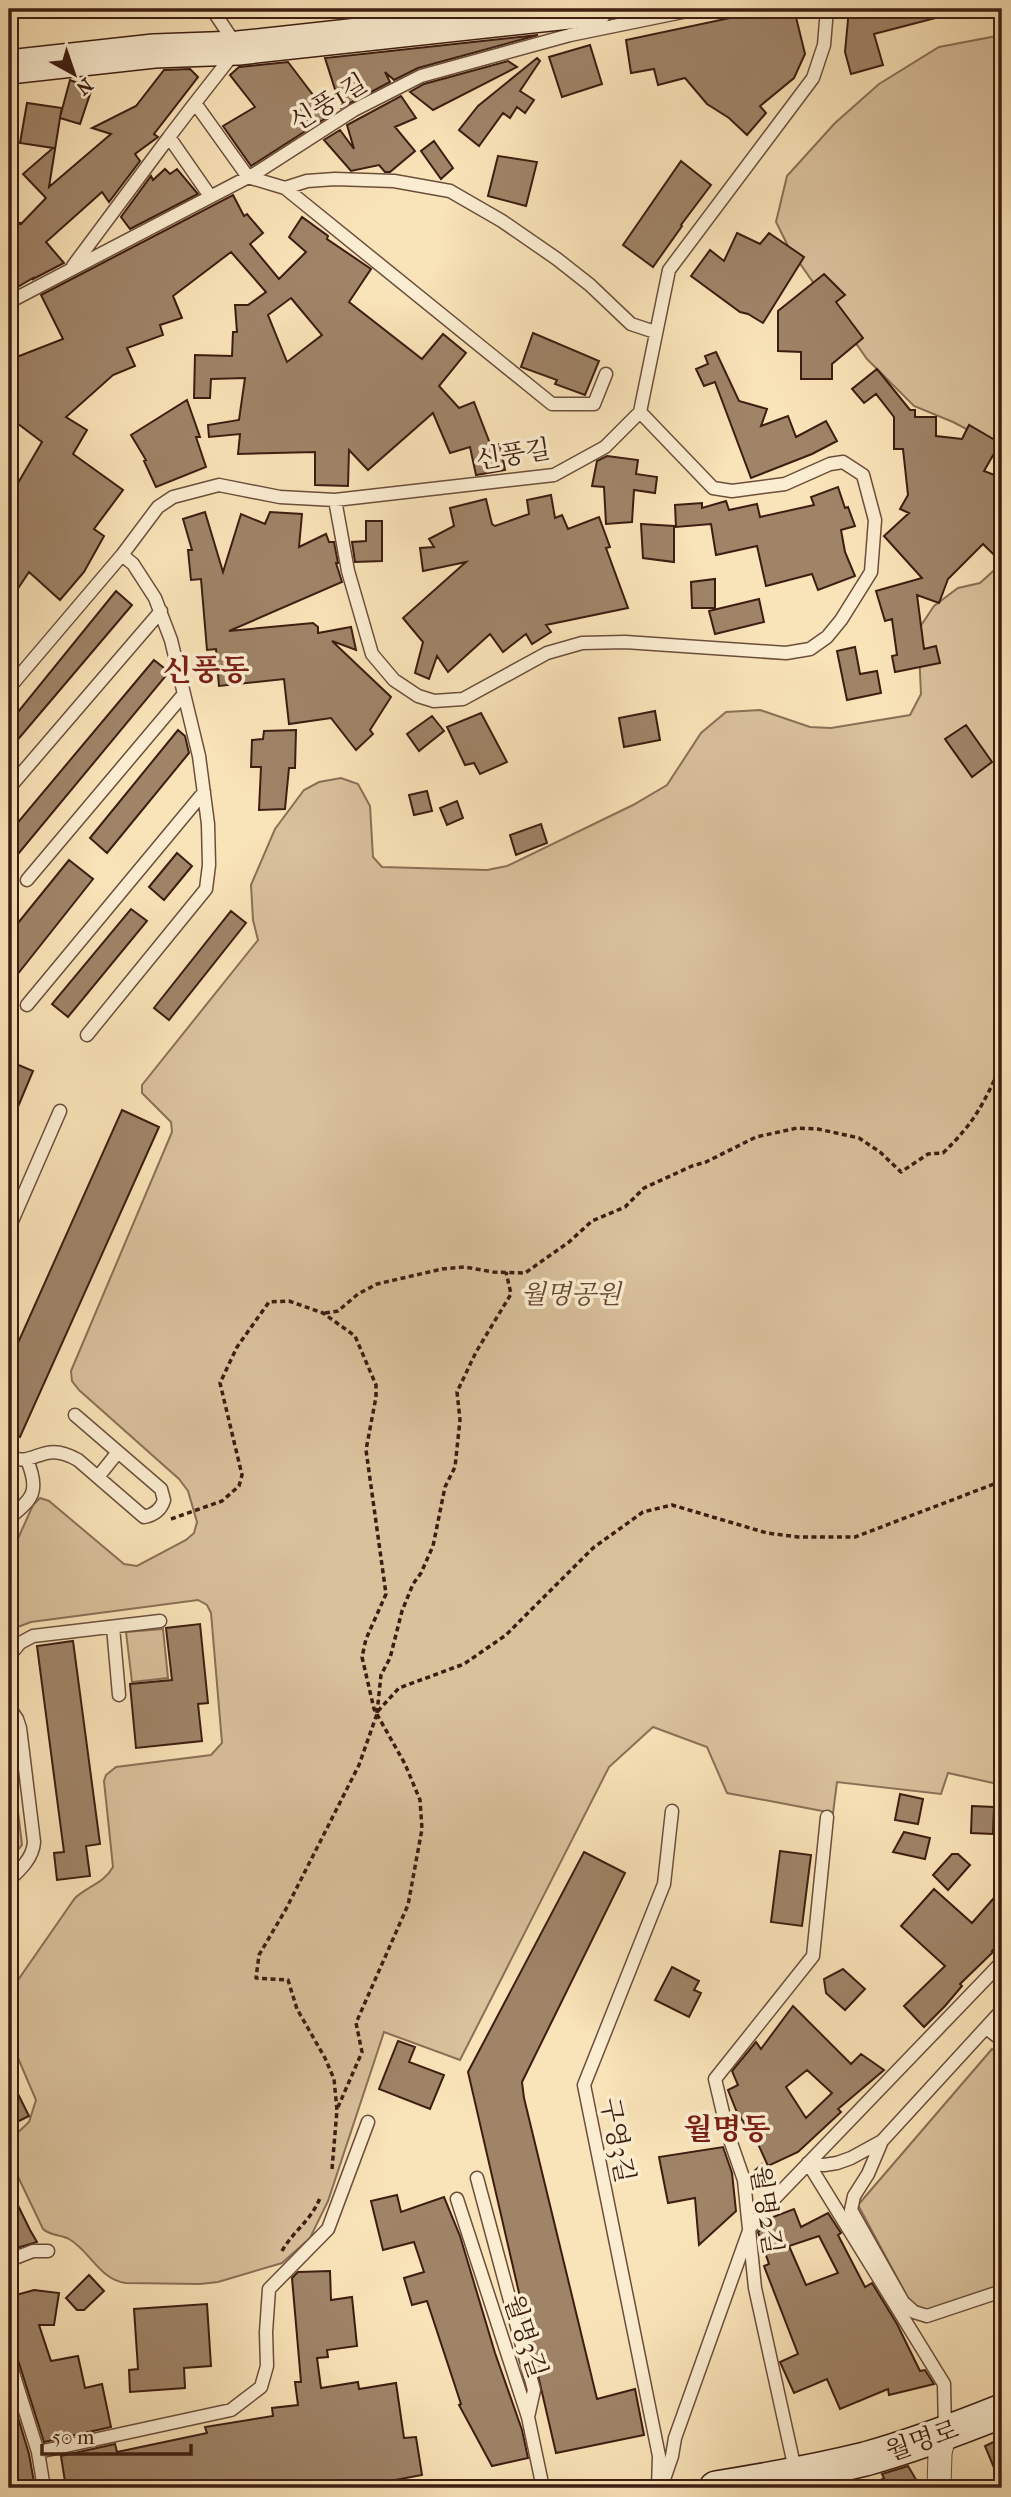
<svg xmlns="http://www.w3.org/2000/svg" width="1011" height="2497" font-family="'IM FELL French Canon','Noto Serif KR',serif">
  <style>
    .green { fill: #d9c19c; stroke: #8b6f56; stroke-width: 2 }
    .building { fill: #9f8468; stroke: #3d1d11; stroke-width: 2; fill-rule: evenodd }
    .lines { fill: none; stroke-linecap: round; stroke-linejoin: round }
    .lane-casing { stroke: #6c4e3b; stroke-width: 15 }
    .street-casing { stroke: #6c4e3b; stroke-width: 25 }
    .secondary-casing { stroke: #3d1d11; stroke-width: 36 }
    .path { stroke: #3d1d11; stroke-width: 3.5; stroke-dasharray: 5 3.5; stroke-linecap: butt }
    .lane { stroke: #fbedd1; stroke-width: 12 }
    .street { stroke: #fbedd1; stroke-width: 23 }
    .secondary { stroke: #fbedd1; stroke-width: 33 }
    .labels { text-anchor: middle; stroke-width: 7; stroke-linejoin: round; paint-order: stroke }
    .street-label { font-size: 26px; fill: #3d1d11; stroke: #fbedd1 }
    .park-label { font-size: 26px; font-style: italic; fill: #644634; stroke: #fbedd1 }
    .quarter-label { font-size: 30px; font-weight: bold; fill: #7a1f14; stroke: #fbedd1 }
  </style>
  <rect width="100%" height="100%" fill="#f9e3b8"/>
  <filter id="stains"><feTurbulence type="fractalNoise" baseFrequency=".00286" numOctaves="4"/><feColorMatrix values="0 0 0 0 .2 0 0 0 0 .09 0 0 0 0 .02 0 0 0 .5 -.17"/></filter>
  <radialGradient id="worn" r=".72"><stop offset=".6" stop-color="#630" stop-opacity="0"/><stop offset="1" stop-color="#630" stop-opacity=".3"/></radialGradient>
  <path class="green" d="M1002,35V469L976,434L953,422L914,406L867,359L789,248L776,222L787,176L835,123L879,84L939,47Z
    M1002,563V1785L948,1773L941,1794L837,1782L833,1813L727,1793L707,1747L653,1727L609,1767L460,2060L384,2032L328,2201L310,2238L282,2263L218,2282L200,2284L126,2283C100,2280 90,2251 69,2239C60,2234 50,2236 43,2229L9,2158V2141L29,2122L36,2100L9,2037V1993L75,1898C88,1886 104,1883 113,1867L104,1781L106,1775L116,1767L211,1755L222,1743L211,1613L207,1605L198,1600L31,1622L15,1628L9,1633V1554L16,1543L33,1505L40,1498L49,1501L124,1564L137,1566L186,1540L194,1533L197,1522L188,1491L179,1479L79,1390L72,1381L71,1371L172,1132L171,1122L142,1093V1085L258,940L253,920L251,885L275,829L304,790L319,782L341,778L358,784L370,806L373,857L382,867L487,870L507,866L633,805L667,785L701,733L726,712L760,710L810,727L831,728L910,715L921,694L918,630L934,606L958,588L980,583Z
    M163,1629L168,1678L132,1682L126,1632Z
    M9,1753H11L22,1845L9,1861Z
    M992,2049L1002,2057V2287L927,2310L916,2306L908,2298L858,2205Z"/>
  <path class="building" d="M772,9H794L805,54L794,78L760,106L766,113L747,135L729,118L707,104L685,78L658,85L654,69L631,73L626,40Z
    M849,9H946L947,15L874,34L883,65L851,74L845,52Z
    M538,35L418,68L394,80L385,72L390,82L341,108L325,58Z
    M590,45L602,84L562,97L549,57Z
    M537,58L540,61L520,91L534,100L525,113L517,107L510,118L503,113L479,146L459,130L478,106Z
    M508,61L517,67L433,110L410,92L424,84Z
    M288,62L329,116L251,166L223,126L255,107L230,75L239,67Z
    M190,69L198,77L154,134L158,137L135,154L140,161L109,202L102,192L46,242L64,263L33,279V278L9,292V233L20,223L21,224L46,198L23,174L53,148L20,143L27,103L62,108L60,117L70,80L92,88L80,124L60,118L49,187L111,134L92,128L136,106L164,70Z
    M401,96L416,118L395,127L415,151L390,172H385L379,165L351,171L324,140L340,130L354,149L347,125Z
    M434,141L453,168L441,179L421,151Z
    M498,156L537,162L526,206L488,196Z
    M681,161L711,185L681,225L682,226L653,267L623,245Z
    M165,169L170,174L177,169L198,194L130,229L121,217L151,176L153,180Z
    M233,195L244,216L247,214L263,233L250,244L279,279L306,252L289,237L302,217L328,236L327,239L371,269L349,302L422,359L443,334L466,353L439,386L459,408L474,402L491,446L500,444L505,470L476,475L470,447L450,453L433,413L368,470L349,450L348,486L315,485V452L238,454L240,434L209,437L208,425L239,420L245,378L211,379L210,398H194L195,355L232,356L233,332H237L235,305H248L266,292L231,252L173,296L182,318L160,325L163,335L127,348L135,366L113,375L66,417L87,430L73,454L123,490L94,529L104,536L84,572L60,600L29,572L9,602V479L18,483L42,442L9,417V360L63,339L41,295ZM291,298L322,335L287,362L268,315Z
    M737,233L760,244L769,233L804,257L763,323L748,314L740,312L691,276L710,250L724,261Z
    M824,274L845,295L836,302L863,338L832,364V379H801V352L778,351V311Z
    M533,333L599,361L585,395L555,384L557,380L521,367Z
    M716,352L739,401L767,409L761,426L788,416L796,437L826,421L837,441L812,454L751,478L715,382L704,386L696,369L708,364L705,356Z
    M877,369L910,410H915V417H936V436L962,439L969,425L1000,443L984,471L1002,478V546L993,554L983,544L948,579L939,603L917,595L924,649L936,646L940,663L895,672L892,656L897,655L892,619L885,621L876,591L922,578L884,536L909,513L900,509L908,495L903,449H894V417L876,394L864,403L852,389Z
    M187,400L200,437H196L206,467L156,487L144,461L146,460L131,435Z
    M607,456L638,460L636,474L657,477L655,493L634,490L632,522L606,524L604,487L592,486L597,461Z
    M838,487L845,508L848,507L855,526L841,530L845,552L855,576L818,590L812,574L766,586L757,546L716,555L711,524L676,527L675,505L702,503V508L726,501L729,510L757,504L760,517L814,505L811,497Z
    M551,495L555,518L562,515L568,529L599,517L610,547L606,548L628,608L546,625L551,632L532,644L526,634L503,652L490,634L448,672L437,656L429,679L415,673L423,642L403,618L466,562L423,571L420,548L434,547L429,539L454,526L450,508L486,499L492,524L495,526L529,514L527,500Z
    M205,512L223,572L241,514L265,524L270,512L302,514L299,547L326,534L329,542H334L338,563H336L342,582L229,631L313,623L318,627V633L351,627L356,650L332,641L391,697L370,730L373,734L356,750L331,718L289,724L284,679L219,686L216,649L207,650L201,579L191,580L188,550H192L183,519Z
    M366,521H382V561L355,562L352,542L366,541Z
    M641,524L674,526V562L643,558Z
    M715,579V608H692L691,582Z
    M116,591L132,605L9,750V723Z
    M759,599L764,622L715,634L709,611Z
    M855,647L860,674L877,671L881,693L847,700L837,651Z
    M154,660L169,672L9,865V833Z
    M655,711L660,740L624,747L619,718Z
    M481,713L507,762L480,774L474,763L465,765L447,727Z
    M432,716L444,731L419,751L407,734Z
    M966,725L992,762L972,777L945,739Z
    M178,730L185,736L189,753L107,853L90,838Z
    M296,730L295,768H289L285,809L259,810L261,767H251L252,740L263,739L264,731Z
    M427,791L432,811L414,815L409,795Z
    M457,801L463,818L447,825L440,808Z
    M541,824L547,843L516,855L510,835Z
    M177,853L192,866L164,900L149,887Z
    M69,860L93,879L9,985V934Z
    M131,909L147,921L68,1017L52,1004Z
    M231,911L246,923L169,1020L154,1008Z
    M9,1061L33,1071L9,1128Z
    M122,1110L159,1127L20,1437L9,1432V1363Z
    M200,1624L208,1703L198,1704L202,1741L136,1748L130,1684L172,1680L166,1628Z
    M73,1641L100,1844L86,1846L90,1876L57,1880L54,1853L64,1852L37,1646Z
    M900,1794L923,1799L918,1824L895,1820Z
    M972,1806L994,1807L993,1834L971,1833Z
    M904,1832L930,1838L925,1859L893,1852Z
    M780,1851L811,1855L802,1926L771,1922Z
    M584,1852L625,1873L522,2082L524,2098L597,2399L635,2389L644,2435L556,2453L468,2072Z
    M952,1854H958L970,1865L948,1890L933,1875Z
    M934,1889L972,1923L993,1899L1002,1908V1940L992,1951L993,1952L960,1984L962,1986L945,2006L924,2027L904,2006L945,1966L901,1926Z
    M672,1967L699,1981L694,1990L701,1993L689,2017L655,2000Z
    M843,1969L865,1989L845,2010L826,1993L824,1979Z
    M793,2006L851,2064L861,2054L884,2070L838,2109L841,2112L798,2152L768,2166L754,2135L752,2136L736,2110L728,2090L738,2085L732,2071L756,2042L761,2049ZM807,2070L832,2093L806,2118L786,2087Z
    M398,2041L415,2047L409,2062L444,2075L430,2109L379,2089Z
    M9,2076L29,2116L9,2126Z
    M723,2147L732,2173L736,2211L699,2245L695,2198L668,2203L659,2157Z
    M762,2164L773,2176L758,2190L753,2185L751,2174Z
    M9,2187L30,2230L37,2242L17,2248L12,2244L9,2237Z
    M397,2195L401,2212L444,2197L460,2236L495,2353L522,2430L528,2458L492,2466L459,2405L461,2404L427,2301L412,2305L404,2278L424,2272L414,2242L383,2250L371,2201Z
    M794,2209L801,2227L828,2213L841,2233L838,2235L865,2287L872,2283L897,2324L920,2371L925,2370L934,2384L889,2395L888,2389L840,2409L827,2379L794,2393L780,2362L798,2354L764,2266L769,2264L758,2232L773,2217ZM819,2236L838,2273L806,2285L789,2246Z
    M330,2271L331,2300L352,2297L357,2346L327,2350L328,2357L317,2358L321,2388L358,2382L359,2389L396,2383L404,2438L416,2437L422,2475L352,2488H66L61,2456L115,2444L117,2452L207,2433L205,2427L273,2416L272,2408L298,2405L295,2382H301L292,2278L298,2272Z
    M89,2275L104,2291L84,2310H77L66,2298Z
    M34,2290L59,2293L54,2325H39L51,2361L78,2356L85,2388L102,2384L111,2427L44,2442L17,2357L14,2353L9,2351V2297Z
    M207,2304L211,2366L184,2368L185,2388L130,2392L129,2370L138,2369L134,2309Z
    M9,2388L29,2454L35,2488H9Z
    M1002,2438V2487L985,2446Z
    M908,2466L921,2488H866L884,2478L882,2474Z"/>
  <g class="lines">
    <g class="lane-casing">
      <path id="lane" d="M212,9L238,48L195,103L248,177L285,188L307,181L335,179L394,181L450,191L502,221L557,259L590,285L631,324L655,332
        M195,103L169,137L210,196
        M285,188L552,404H594L606,374
        M73,266L169,137
        M9,302L256,173L354,110L421,76L570,35L697,9
        M335,500L348,571L372,654L394,680L418,696L434,701L463,699L547,653L582,643L625,642L786,653L810,649L827,637L841,620L871,572L875,520L863,475L843,462L830,464L785,484L732,491L713,488L640,412
        M9,688L122,555L158,507L173,497L219,485L280,497L335,500L554,475L605,447L640,412L669,270L813,78L824,45L827,9
        M9,788L161,611
        M27,880L183,695
        M27,1005L204,792
        M87,1035L206,889L209,865L208,824L199,756L171,640L155,598L133,564L122,555
        M9,1228L60,1111
        M9,1457C36,1468 42,1439 78,1460L144,1517C154,1515 161,1510 164,1500L161,1489L75,1415
        M98,1477L118,1452
        M9,1518C33,1499 40,1491 27,1460
        M113,1627L119,1695
        M9,1656L20,1643L33,1636L160,1621
        M9,1707L17,1719L20,1728L34,1842C33,1858 20,1870 9,1880
        M986,2028L1002,2040
        M882,2141L868,2174L854,2196L851,2210L903,2302L914,2312L927,2316L1002,2291
        M808,2163L944,2384L945,2430
        M808,2163L824,2165L837,2163L851,2158L882,2141L1002,2010
        M477,2178L534,2390L528,2417
        M457,2199L528,2417L543,2488
        M9,2252L15,2258L33,2251H48
        M9,2360L38,2452L44,2488
        M38,2452L231,2410L261,2387L267,2366L266,2332L269,2289L328,2229L368,2122
        M796,2474L755,2288L744,2180L728,2134L715,2079L813,1956L827,1817
        M662,2485L672,2456L675,2438L750,2228L773,2200L1002,1962
        M658,2488L659,2456L584,2085L664,1884L672,1811"/>
    </g>
    <g class="street-casing">
      <path id="street" d="M939,2488L940,2453L945,2433"/>
    </g>
    <g class="secondary-casing">
      <path id="secondary" d="M9,67L154,51L238,48L596,9
        M716,2488C766,2480 816,2471 865,2459C912,2446 957,2429 1002,2411"/>
    </g>
    <path class="path" d="M325,1313L338,1311L358,1294L377,1284L442,1269L465,1267L493,1272L525,1273L569,1242L592,1221L625,1207L644,1188L692,1166L706,1162L756,1137L797,1128L818,1129L859,1138L880,1152L901,1172L928,1154L943,1153C976,1121 983,1104 1002,1064
      M171,1519L222,1501L239,1486L242,1475L220,1383L237,1347L269,1302L289,1301L323,1313L355,1336L376,1385V1397L366,1450L386,1594L366,1639L362,1657L374,1709L405,1764L420,1800L422,1829L408,1905L356,2023L362,2052L338,2107
      M377,1713L381,1675L390,1658L402,1611L413,1584L421,1573L433,1546L445,1487L455,1467L460,1420L457,1392L476,1352L511,1294L506,1272
      M332,2169L337,2110L334,2079L325,2058L297,2009L288,1980L256,1978L259,1955L286,1909L359,1765L378,1711L399,1688L464,1664L506,1635L593,1548L643,1512L672,1505L767,1533L798,1537H855L1002,1481
      M282,2251C294,2230 310,2222 320,2198"/>
    <use href="#lane" class="lane"/>
    <use href="#street" class="street"/>
    <use href="#secondary" class="secondary"/>
  </g>
  <g class="labels">
    <g class="street-label">
      <text transform="translate(328 102) rotate(-31)" y="9">신풍1길</text>
      <text transform="translate(513 454) rotate(-9)" y="9">신풍길</text>
      <text transform="translate(618 2140) rotate(79)" y="9">구영3길</text>
      <text transform="translate(767 2210) rotate(81)" y="9">월명2길</text>
      <text transform="translate(526 2336) rotate(72)" y="9">월명3길</text>
      <text transform="translate(922 2440) rotate(-19)" y="9">월명로</text>
    </g>
    <g class="park-label">
      <text x="571" y="1303">월명공원</text>
    </g>
    <g class="quarter-label">
      <text x="206" y="680">신풍동</text>
      <text x="727" y="2139">월명동</text>
    </g>
  </g>
  <rect width="1011" height="2497" fill="none" stroke="#f9e3b8" stroke-width="35"/>
  <rect x="10" y="10" width="990" height="2476" fill="none" stroke="#3d1d11" stroke-width="3.5"/>
  <rect x="18" y="18" width="976" height="2462" fill="none" stroke="#3d1d11" stroke-width="2"/>
  <g transform="translate(74 74) rotate(140)" stroke="#fbedd1" stroke-width="5" paint-order="stroke">
  <path d="M0-5L12 26L0 18L-12 26Z" fill="#3d1d11"/>
  <text y="-10" font-size="19" font-weight="bold" text-anchor="middle" fill="#3d1d11">N</text>
  </g>
  <path d="M42 2444v10h149v-10" fill="none" stroke="#3d1d11" stroke-width="3.5"/>
  <text x="52" y="2444" font-size="21" fill="#3d1d11" stroke="#fbedd1" stroke-width="5" paint-order="stroke">50 m</text>
  <rect width="100%" height="100%" filter="url(#stains)"/>
  <rect width="100%" height="100%" fill="url(#worn)"/>
</svg>
